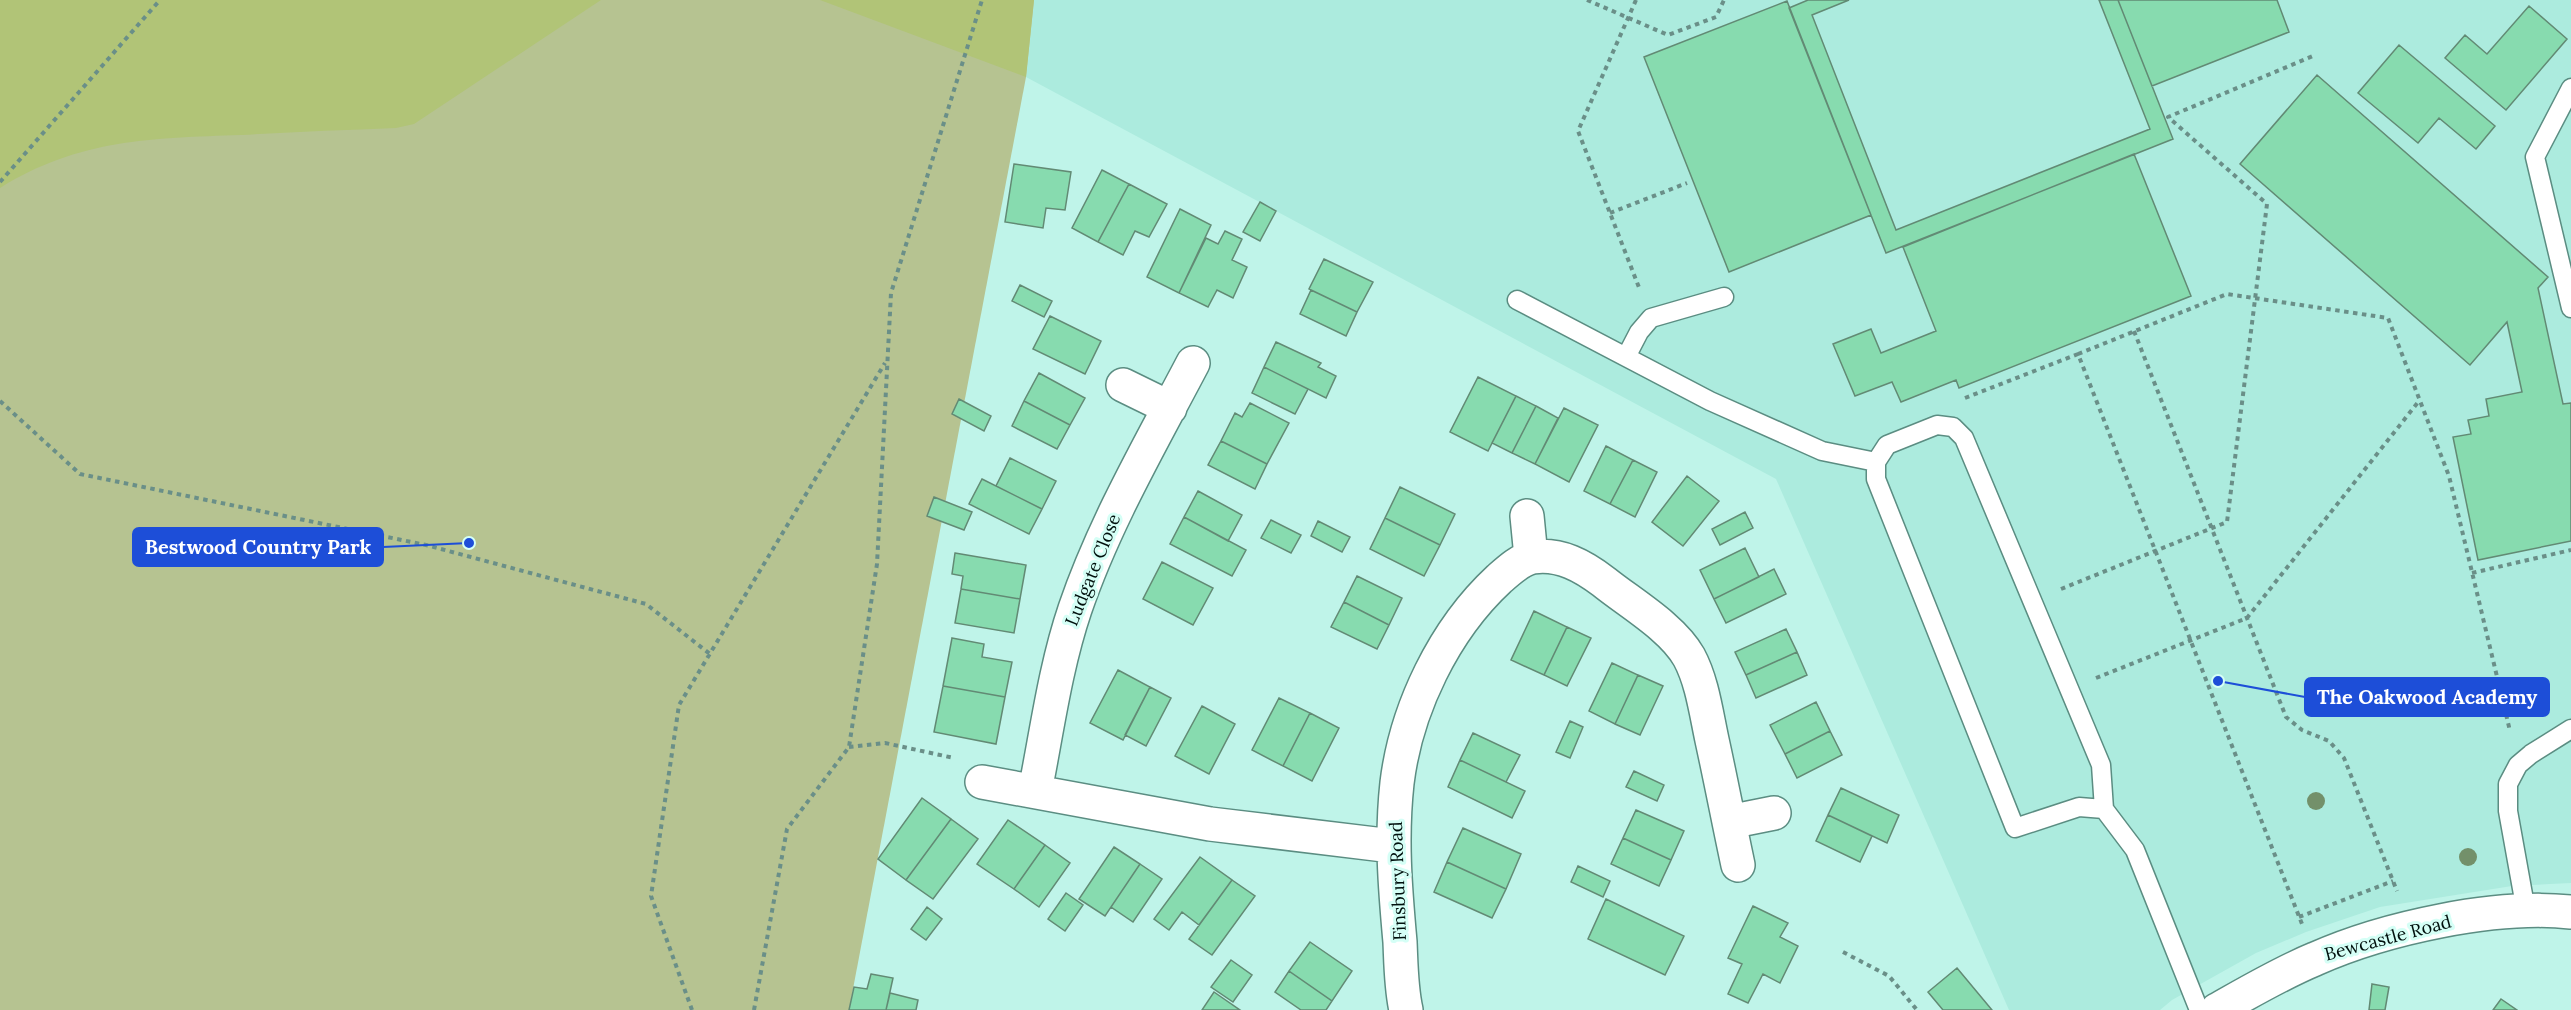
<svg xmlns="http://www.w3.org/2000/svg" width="2571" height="1010" font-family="Lora,serif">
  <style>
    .built { fill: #acebde }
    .green { fill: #b6c391 }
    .forest { fill: #b1c477 }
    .building { fill: #87dbaf; stroke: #628a74; stroke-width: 1.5 }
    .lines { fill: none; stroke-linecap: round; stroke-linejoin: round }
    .lane-casing { stroke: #5b8d82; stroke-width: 21 }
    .street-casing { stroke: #5b8d82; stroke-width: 36 }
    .secondary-casing { stroke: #5b8d82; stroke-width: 36 }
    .path { stroke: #6a8f88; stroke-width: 4; stroke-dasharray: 4.5 4.5; stroke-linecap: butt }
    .lane { stroke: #fff; stroke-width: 18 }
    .street { stroke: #fff; stroke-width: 33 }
    .secondary { stroke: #fff; stroke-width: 33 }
    .tree { fill: #73906a }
    .labels { text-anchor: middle; stroke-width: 6; stroke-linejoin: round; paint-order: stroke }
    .street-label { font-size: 18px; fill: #00100d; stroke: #d5fff6 }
    .leader { fill: none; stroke: #1d4ed8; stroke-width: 2 }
    .callout-dot { fill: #1d4ed8; stroke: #d5fff6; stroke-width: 2 }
    .callout { fill: #1d4ed8; stroke: #1d4ed8; stroke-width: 2 }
    .callout-label { font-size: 20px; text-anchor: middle; font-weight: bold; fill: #fff }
  </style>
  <rect width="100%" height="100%" fill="#bff4e9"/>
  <path class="built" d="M1034,0H2571V883L2512,886L2380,907L2306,932L2256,953L2172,1000L2160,1010H2009L1776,479L1026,77Z"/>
  <path class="green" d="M0,0H1034L1026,77L849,1010H0Z"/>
  <path class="forest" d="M0,0H601L414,124L396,128C345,130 293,132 241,135C152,138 79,139 0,188Z
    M820,0H1034L1026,77Z"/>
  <path class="building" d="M1849,0L1812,15L1896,230L2150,129L2099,0H2118L2173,139L1886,253L1789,8L1808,0Z
    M2118,0H2277L2289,32L2152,86Z
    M1787,1L1871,215L1729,272L1644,57Z
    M2529,6L2567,39L2506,110L2445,58L2465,35L2487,54Z
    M2399,45L2495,126L2476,149L2439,118L2418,143L2358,93Z
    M2317,75L2548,277L2538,288L2563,404L2571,403V541L2478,560L2453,437L2471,434L2468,420L2489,416L2486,399L2522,392L2507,322L2470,365L2240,164Z
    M2134,154L2191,296L1959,388L1956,380L1901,402L1892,382L1855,396L1833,344L1871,329L1881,353L1936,331L1903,247Z
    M1014,164L1071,172L1065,210L1046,208L1043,228L1005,222Z
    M1102,170L1129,184L1098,242L1072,228Z
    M1129,184L1167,204L1149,237L1135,231L1123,255L1098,242Z
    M1260,202L1276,211L1260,241L1243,232Z
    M1180,209L1211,225L1179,293L1147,277Z
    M1225,231L1242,239L1232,260L1247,267L1233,298L1217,290L1208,307L1179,293L1206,238L1218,244Z
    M1324,259L1373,282L1357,312L1309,289Z
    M1020,285L1052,301L1044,317L1012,301Z
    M1311,290L1357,312L1346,336L1300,314Z
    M1050,316L1101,341L1085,374L1033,349Z
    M1276,342L1321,363L1318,367L1336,376L1326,398L1264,367Z
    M1264,367L1308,389L1295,414L1252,393Z
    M1039,373L1085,398L1070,425L1024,401Z
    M1478,377L1516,396L1488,451L1450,432Z
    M1516,396L1536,406L1512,453L1492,443Z
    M959,399L991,416L984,431L952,414Z
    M1024,401L1070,425L1057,449L1012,426Z
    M1250,403L1289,423L1267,464L1221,441L1235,413L1242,417Z
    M1536,406L1558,418L1535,464L1512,453Z
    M1564,408L1598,425L1569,482L1535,464Z
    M1221,441L1267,464L1255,489L1208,465Z
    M1606,446L1633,460L1610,504L1584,491Z
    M1010,458L1056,481L1042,509L996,486Z
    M1633,460L1657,472L1635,517L1610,504Z
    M1687,476L1719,501L1683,546L1652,522Z
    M982,479L1042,509L1029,534L969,504Z
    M1400,487L1455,514L1440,545L1385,518Z
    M1198,491L1242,515L1228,541L1184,517Z
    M934,497L972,512L964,530L927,516Z
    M1745,512L1753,528L1720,545L1712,529Z
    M1184,517L1246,550L1232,576L1170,544Z
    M1385,518L1440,545L1424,576L1370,549Z
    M1271,520L1301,535L1291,553L1261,538Z
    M1318,521L1350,537L1342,552L1311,536Z
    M1745,548L1759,577L1714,599L1700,570Z
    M955,553L1026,565L1020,599L961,589L963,576L952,574Z
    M1162,562L1213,588L1193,625L1143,599Z
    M1774,569L1786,594L1726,623L1714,599Z
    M1357,576L1402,598L1389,625L1344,602Z
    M961,589L1020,599L1014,633L955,623Z
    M1344,602L1389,625L1377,649L1331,627Z
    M1534,611L1567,627L1544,675L1511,660Z
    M1567,627L1591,638L1567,686L1544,675Z
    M1786,629L1797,652L1746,675L1735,652Z
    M952,638L984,644L982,657L1012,662L1005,697L943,686Z
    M1797,652L1807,675L1756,698L1746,675Z
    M1612,663L1638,675L1615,724L1589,711Z
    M1118,670L1150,687L1123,740L1090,723Z
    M1638,675L1663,686L1640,735L1615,724Z
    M943,686L1005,697L996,744L934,732Z
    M1150,687L1171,698L1146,746L1125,735Z
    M1279,698L1310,713L1283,766L1252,750Z
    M1816,702L1830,731L1785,754L1770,725Z
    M1202,706L1235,724L1209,774L1175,756Z
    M1310,713L1339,728L1312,781L1283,766Z
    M1570,721L1583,727L1570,758L1556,752Z
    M1830,731L1842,755L1797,778L1785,754Z
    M1473,733L1520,755L1506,782L1460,760Z
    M1460,760L1525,791L1512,818L1448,787Z
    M1634,771L1664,785L1657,801L1626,787Z
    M1841,788L1899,815L1887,843L1828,815Z
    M922,798L951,819L906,880L878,859Z
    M1636,810L1684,831L1671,860L1623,838Z
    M1828,815L1872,836L1860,862L1816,841Z
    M951,819L978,839L933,899L906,880Z
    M1008,820L1045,845L1014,889L977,864Z
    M1463,828L1521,854L1506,889L1447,862Z
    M1623,838L1671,860L1659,886L1611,864Z
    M1045,845L1070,863L1039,907L1014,889Z
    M1114,847L1140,864L1105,916L1079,899Z
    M1200,857L1232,880L1199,925L1182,912L1169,930L1154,919Z
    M1447,862L1506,889L1492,918L1434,892Z
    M1140,864L1162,879L1133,922L1111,907Z
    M1578,866L1610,881L1603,897L1571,882Z
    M1232,880L1255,896L1212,955L1189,939Z
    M1066,893L1083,905L1065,931L1048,919Z
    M1606,899L1684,936L1665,975L1588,939Z
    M1753,906L1788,923L1780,937L1798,946L1780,983L1763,974L1748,1003L1728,994L1742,964L1728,958Z
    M927,907L942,919L926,940L911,929Z
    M1310,942L1352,971L1332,1001L1289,971Z
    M1231,960L1252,975L1233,1002L1211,987Z
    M1957,968L1992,1010H1943L1928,992Z
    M1289,971L1332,1001L1326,1010H1301L1275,992Z
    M871,974L893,978L886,1010H849L854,987L867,989Z
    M2372,984L2389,987L2385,1010H2369Z
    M1214,992L1240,1010H1202Z
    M890,993L918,1000L916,1010H886Z
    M2501,999L2517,1010H2493Z"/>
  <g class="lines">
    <g class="lane-casing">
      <path id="lane" d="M2571,88L2535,157L2571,308
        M1517,300L1710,401L1822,451L1876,462
        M1626,357L1639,332L1651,318L1724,297
        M2104,809L2079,807L2015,828L1876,479V462L1887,445L1937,425L1953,427L1964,438L2101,765L2104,809L2135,850L2199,1010
        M2526,911L2508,811V784L2518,765L2531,754L2571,729"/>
    </g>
    <g class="street-casing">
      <path id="street" d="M1123,385L1170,408
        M1527,516L1531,557
        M982,782L1210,824L1392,846
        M1035,791C1047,731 1055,668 1075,609C1104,524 1151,443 1193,363
        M1729,822L1774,813
        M1406,1010C1401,988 1401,964 1400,942C1395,887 1391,838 1397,783C1406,709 1444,630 1499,579C1508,571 1521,559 1533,557C1560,553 1583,566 1604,582C1630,603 1672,627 1689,657C1702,681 1706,712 1712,740C1721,781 1729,823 1738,865"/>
    </g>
    <g class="secondary-casing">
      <path id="secondary" d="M2217,1010C2249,992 2281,973 2315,959C2385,928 2495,904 2571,912"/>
    </g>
    <path class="path" d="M1587,0L1668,35L1716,17L1724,0
      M1636,0L1578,131L1640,290
      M0,182L160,0
      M1610,213L1687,183
      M2134,331L2286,717L2302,730L2329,741L2344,758L2397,891
      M2078,354L2227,294L2388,318L2449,476L2510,731
      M1965,398L2078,354L2302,924
      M0,401L80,474L426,545L646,604L710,654
      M2472,573L2571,550
      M2061,589L2227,522L2267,204L2168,117L2313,56
      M2096,678L2247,618L2419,401
      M849,747L885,743L954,758
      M2299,917L2393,881
      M1843,952L1889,976L1917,1010
      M692,1010L651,896L679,705L885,363
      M754,1010L787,829L849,747L877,564L891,293L982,0"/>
    <use href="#lane" class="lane"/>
    <use href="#street" class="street"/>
    <use href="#secondary" class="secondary"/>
  </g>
  <g class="tree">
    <circle cx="2316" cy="801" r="9"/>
    <circle cx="2468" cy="857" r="9"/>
  </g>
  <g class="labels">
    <g class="street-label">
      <text transform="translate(1093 570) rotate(-68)" y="6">Ludgate Close</text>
      <text transform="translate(1398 881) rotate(-92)" y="6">Finsbury Road</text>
      <text transform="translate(2388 938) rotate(-15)" y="6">Bewcastle Road</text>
    </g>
  </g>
  <path class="leader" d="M469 543L383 547M2218 681L2305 697"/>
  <g class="callout-dot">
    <circle cx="469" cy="543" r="6"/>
    <circle cx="2218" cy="681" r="6"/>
  </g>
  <g class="callout">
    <rect x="133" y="528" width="250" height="38" rx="6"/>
    <rect x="2305" y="678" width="244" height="38" rx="6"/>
  </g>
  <g class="callout-label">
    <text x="258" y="554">Bestwood Country Park</text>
    <text x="2427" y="704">The Oakwood Academy</text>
  </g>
</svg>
